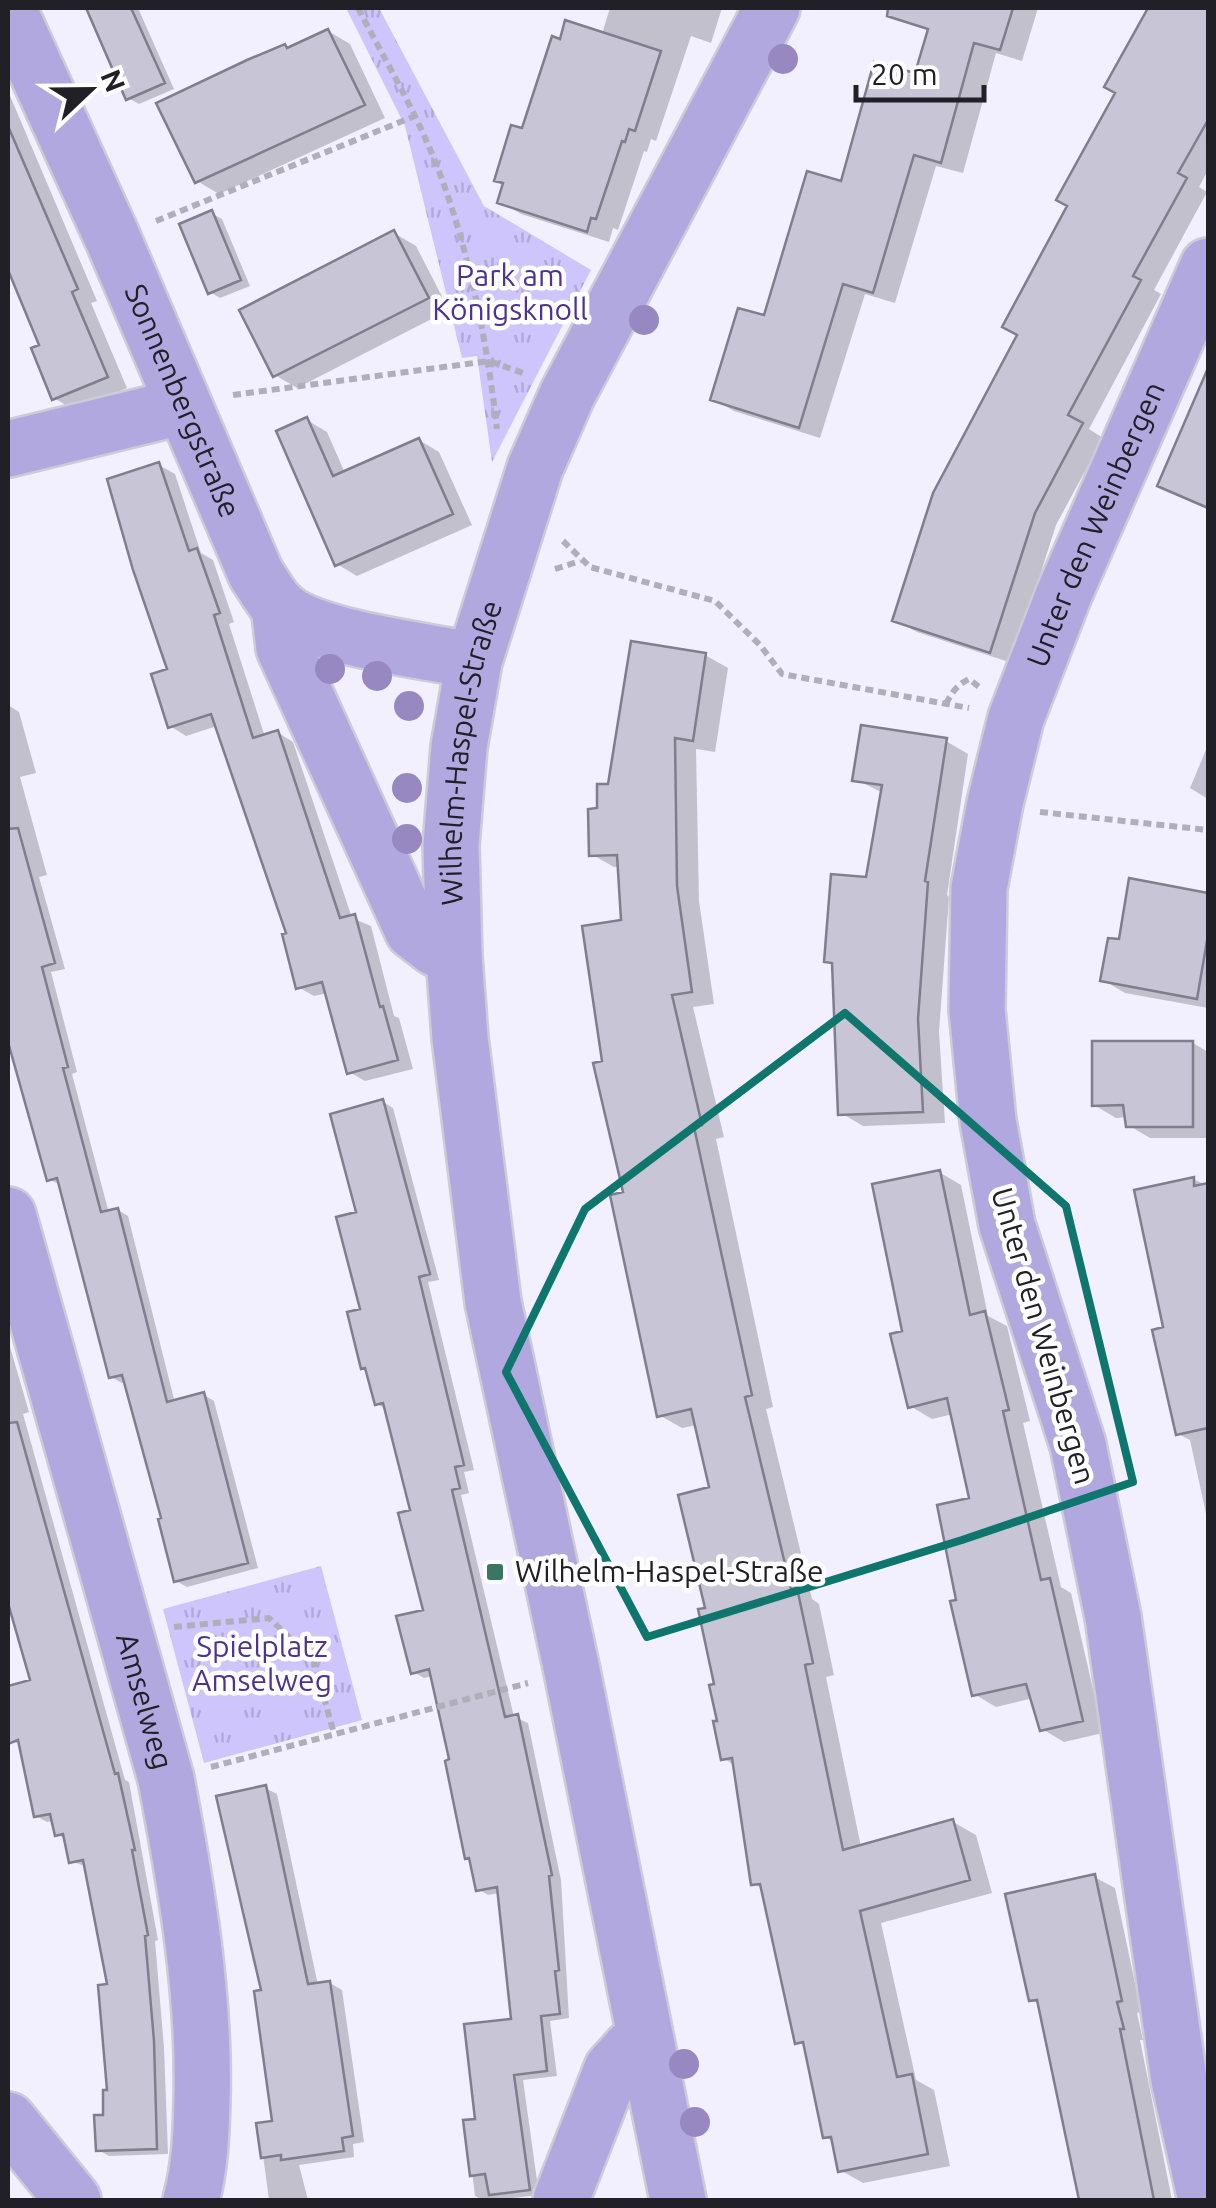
<svg xmlns="http://www.w3.org/2000/svg" width="1216" height="2208" font-family="Ubuntu,sans-serif">
  <style>
    .grass { fill: url(#grass-tufts) }
    .shadow { fill: #0003 }
    .building { fill: #c7c5d6; stroke: #807d8e; stroke-width: 2.5 }
    .lines { fill: none; stroke-linecap: round; stroke-linejoin: round }
    .minor-casing { stroke: #cccbd8; stroke-width: 60 }
    .path { stroke: #b0aeba; stroke-width: 6; stroke-dasharray: 8 5; stroke-linecap: butt }
    .minor { stroke: #b1a8e0; stroke-width: 55 }
    .tree { fill: #9788c2 }
    .marked { fill: none; stroke: #0f766e; stroke-width: 8; stroke-linejoin: round }
    .poi-dot { fill: #397763; stroke: #fff; stroke-width: 4 }
    .labels { text-anchor: middle; stroke-width: 9; stroke-linejoin: round; paint-order: stroke }
    .park-label { font-size: 30px; fill: #4d3290; stroke: #fff }
    .street-label { font-size: 30px; fill: #212027; stroke: #fff }
    .poi-label { font-size: 30px; fill: #212027; stroke: #fff; text-anchor: start }
  </style>
  <defs>
    <pattern id="grass-tufts" width="24" height="20" patternUnits="userSpaceOnUse" patternTransform="scale(2.5)"><rect width="24" height="20" fill="#cdc5fc"/><path d="M3 7l-1-3M5 7V3M7 7l1-3M15 17l-1-3M17 17v-4M19 17l1-3" fill="none" stroke="#b0a9d8"/></pattern>
  </defs>
  <rect width="100%" height="100%" fill="#f2f0ff"/>
  <path class="grass" d="M346,8H379L484,206L591,270L492,462L477,356L462,358L405,126Z
    M321,1566L362,1720L204,1763L163,1609Z"/>
  <path class="shadow" d="M94,8H138L174,89L139,104L128,98L89,10Z
    M610,8H722L711,43L691,36L656,141L651,139L647,152L644,151L618,230L613,228L609,242L521,214L500,202L523,131L562,42L602,34Z
    M937,8H1038L1022,61L996,53L963,173L936,166L895,303L865,294L820,438L734,411L713,399L766,319L843,184L916,76Z
    M1150,8H1208V170L1199,187L1207,192L1154,290L1161,294L1089,429L1103,438L1056,525L1012,663L917,632L895,620L1020,334L1070,205L1118,93L1107,86Z
    M328,31L350,44L385,118L219,194L197,181L290,50Z
    M8,91L97,301L91,303L127,388L74,410L54,398L42,346L12,274H8Z
    M211,213L222,219L250,286L220,298L210,292Z
    M394,233L416,246L449,310L297,388L275,375Z
    M1198,400L1208,404V509L1160,485Z
    M307,420L327,432L345,473L419,440L439,452L472,525L357,576L337,564Z
    M159,465L175,474L201,553L213,560L234,622L229,624L265,737L277,732L293,742L352,918L371,926L394,1016L399,1018L413,1069L365,1081L349,1072L328,993L314,996L298,987L289,935L217,726L186,736L170,726Z
    M705,655L728,668L715,752L696,749L699,901L714,1004L693,1007L724,1137L716,1139L773,1407L766,1409L812,1599L819,1604L834,1675L826,1677L861,1847L953,1822L976,1835L992,1893L881,1923L916,2080L934,2090L950,2166L863,2183L840,2170L835,2142L825,2137L806,2047L798,2042L764,1889L754,1884L736,1766L723,1758L708,1610L712,1489L697,1425L682,1428L659,1415L604,1063L623,922L620,867H614L591,854L600,811L610,786Z
    M8,705L19,712L36,773L20,777L47,875L39,877L65,969L51,972L77,1072L72,1074L109,1213L118,1210L128,1216L175,1403L204,1395L214,1401L258,1568L187,1587L176,1581L164,1520L126,1381L122,1383L111,1377L60,1185L49,1179L8,1032V1029L21,1025L8,974Z
    M946,741L968,754L947,895L949,897L939,1032L945,1123L863,1126L841,1113L835,965L827,961L868,879L883,793L855,779Z
    M1208,745V799L1190,788Z
    M1131,881L1208,895V1008L1125,993L1103,980L1121,942Z
    M1193,1043L1208,1052V1138H1150L1128,1125L1127,1117L1116,1118L1094,1105Z
    M383,1102L393,1108L439,1280L428,1282L474,1470L464,1472L469,1493L461,1495L514,1717L528,1723L561,1880L569,2018L550,2021L557,2076L523,2080L539,2195L496,2200H483L475,2196L466,2122L478,2121L514,2021L500,1893L488,1895L478,1889L472,1860L467,1857L452,1761L433,1676L424,1678L413,1672L426,1611L413,1512L388,1410L377,1404L368,1370L363,1368L359,1214Z
    M939,1172L961,1185L988,1316L1007,1326L1030,1421L1023,1423L1061,1587L1071,1593L1103,1733L1064,1742L1042,1729L1033,1698L996,1707L974,1694L959,1602L972,1500L953,1414L932,1419L910,1406L905,1333Z
    M1193,1179L1208,1186V1523L1190,1440L1178,1434L1166,1329Z
    M8,1340L29,1412L23,1414L125,1780L129,1782L158,1940L155,1941L164,2048L168,2154L109,2156L98,2150L109,2093L110,1986L87,1867L71,1861L67,1840L57,1834L54,1821L47,1822L36,1816L22,1746L14,1741L8,1720V1689L33,1681L8,1594Z
    M265,1788L277,1794L318,1985L330,1983L342,1990L364,2142L353,2144L354,2157L299,2165L308,2200H269L259,2125L275,2123L264,1992Z
    M1094,1877L1115,1888L1141,2012L1137,2013L1143,2040H1140L1172,2200H1082L1040,2005L1032,2000Z"/>
  <path class="building" d="M86,8H131L165,83L126,100Z
    M888,8H1013L1000,50L974,43L941,163L914,155L873,293L843,284L799,428L710,400L738,308L764,315L807,171L841,181L874,62L915,73L928,29L887,16Z
    M1148,8H1208V120L1178,173L1187,178L1133,276L1141,280L1068,415L1083,423L1035,513L990,653L892,621L933,493L1017,335L1002,327L1067,206L1056,200L1115,93L1104,87Z
    M565,20L661,51L635,131L629,129L625,142L622,141L596,219L591,218L587,232L497,203L503,183L494,181L511,125L522,128L552,36L560,39Z
    M328,29L365,105L195,183L156,103L247,60L285,44L287,48Z
    M8,126L78,289L72,292L108,377L52,400L31,348L39,345L8,270Z
    M212,210L241,280L208,294L179,224Z
    M394,230L429,298L273,377L239,310Z
    M1208,368V508L1157,486Z
    M307,417L333,476L419,438L453,514L335,566L276,431Z
    M159,462L189,551L197,548L220,613L214,615L253,738L278,730L340,918L355,914L380,1007L383,1006L398,1060L347,1074L322,982L296,989L282,934L286,933L211,714L168,728L151,674L167,669L133,570L107,479Z
    M631,641L706,653L693,741L675,738L677,886L692,992L672,995L702,1125L694,1127L752,1395L745,1397L791,1589L797,1588L813,1663L805,1665L843,1850L953,1819L970,1880L860,1911L897,2077L912,2074L928,2154L838,2172L831,2137L823,2138L803,2042L795,2044L760,1884L751,1885L732,1758L721,1760L713,1721H717L709,1685L714,1684L698,1609L705,1608L678,1495L709,1487L691,1409L657,1417L610,1195L623,1192L593,1063L602,1061L582,926L621,920L617,855L589,856L588,809L597,808V784H608Z
    M861,725L947,738L925,881L928,882L918,1019L923,1112L838,1115L832,963L824,962L831,874L866,877L882,785L852,781Z
    M18,828L55,963L42,967L68,1067L63,1068L101,1212L118,1208L167,1402L204,1392L248,1563L174,1582L158,1519L161,1518L122,1375L109,1378L57,1178L47,1181L8,1042V829Z
    M1129,878L1208,893V935L1197,999L1100,981L1108,938L1119,939Z
    M1092,1041H1193V1127H1126L1123,1105L1092,1106Z
    M383,1099L430,1274L419,1277L464,1465L455,1467L460,1488L452,1490L505,1717L518,1714L552,1875L549,1876L559,1970L555,1971L560,2014L541,2016L547,2071L514,2075L530,2190L489,2195L485,2174L470,2176L463,2120L475,2119L464,2024L511,2019L497,1887L476,1891L469,1858L465,1859L445,1761L449,1759L429,1669L411,1674L396,1616L423,1610L398,1513L410,1510L383,1403L375,1405L365,1368L361,1369L347,1312L360,1309L336,1217L356,1212L330,1114Z
    M940,1170L970,1315L985,1311L1009,1410L1003,1411L1041,1580L1050,1578L1083,1721L1040,1731L1026,1684L972,1696L950,1601L956,1600L937,1505L969,1498L947,1398L908,1408L890,1334L902,1331L872,1184Z
    M1194,1177V1186L1208,1183V1428L1176,1435L1152,1330L1163,1327L1134,1190Z
    M17,1422L115,1774L118,1773L135,1850H132L148,1935L145,1936L154,2041L157,2149L96,2151L94,2115H103V2090H107L98,1985L107,1984L83,1860L69,1863L63,1834L55,1836L50,1814L34,1817L18,1740L8,1744V1686L30,1680L8,1603V1423Z
    M266,1785L308,1984L330,1981L353,2136L342,2138L344,2151L281,2160V2155L261,2158L256,2123L272,2121L254,1991L261,1990L216,1796Z
    M1095,1874L1122,2001L1117,2002L1124,2029H1120L1154,2200H1079L1037,2000L1029,2001L1005,1894Z"/>
  <g class="lines">
    <g class="minor-casing">
      <g id="minor">
        <path id="s1" d="M8,8L113,239L256,574C263,584 270,597 278,606C311,639 427,650 474,661"/>
        <path d="M8,449L184,406"/>
        <path d="M279,606L284,648L413,931L435,948L454,956"/>
        <path id="s2" d="M8,1215L166,1779C186,1885 205,1993 202,2101C201,2135 200,2168 191,2200"/>
        <path d="M8,2120L73,2200"/>
        <path d="M561,2200L612,2069L631,2048L646,2043"/>
        <path id="s3" d="M678,2200L572,1671L493,1302L460,1038L454,956L451,845L459,747L474,661L535,468L567,395L772,8"/>
        <path id="s4" d="M1206,2200L1179,2080L1113,1617L1078,1445L1007,1225L988,1121L977,1010L979,888L995,803L1016,718L1064,594L1208,266"/>
      </g>
    </g>
    <path class="path" d="M358,8C385,60 416,112 437,166C469,249 487,341 497,429
      M156,221L415,116
      M233,395L489,361L526,374
      M563,541L590,567L715,601L760,645L782,674L969,708
      M555,569L580,561
      M946,704C952,692 957,685 969,679L979,687
      M1040,812L1208,830
      M174,1627L269,1618L314,1661L334,1734
      M211,1767L528,1683"/>
    <use href="#minor" class="minor"/>
  </g>
  <g class="tree">
    <circle cx="783" cy="59" r="15"/>
    <circle cx="644" cy="320" r="15"/>
    <circle cx="330" cy="669" r="15"/>
    <circle cx="377" cy="676" r="15"/>
    <circle cx="409" cy="706" r="15"/>
    <circle cx="407" cy="788" r="15"/>
    <circle cx="407" cy="839" r="15"/>
    <circle cx="684" cy="2064" r="15"/>
    <circle cx="695" cy="2122" r="15"/>
  </g>
  <path class="marked" d="M845,1013L1066,1206L1133,1482L962,1540L647,1637L506,1372L585,1209Z"/>
  <rect class="poi-dot" x="485" y="1562" width="20" height="20" rx="5"/>
  <g class="labels">
    <g class="park-label">
      <text x="510" y="286">Park am<tspan x="510" dy="34">Königsknoll</tspan></text>
      <text x="262" y="1657">Spielplatz<tspan x="262" dy="34">Amselweg</tspan></text>
    </g>
    <g class="street-label">
      <text dy="10" stroke="none"><textPath href="#s1" startOffset="430">Sonnenbergstraße</textPath></text>
      <text dy="10" stroke="none"><textPath href="#s4" startOffset="1720">Unter den Weinbergen</textPath></text>
      <text dy="10" stroke="none"><textPath href="#s3" startOffset="1470">Wilhelm-Haspel-Straße</textPath></text>
      <text transform="translate(1043 1336) rotate(74)" y="10">Unter den Weinbergen</text>
      <text dy="10" stroke="none"><textPath href="#s2" startOffset="505">Amselweg</textPath></text>
    </g>
    <g class="poi-label">
      <text x="515" y="1582">Wilhelm-Haspel-Straße</text>
    </g>
  </g>
  <rect width="1216" height="2208" fill="none" stroke="#212027" stroke-width="20"/>
  <g transform="translate(90 90) rotate(68)" stroke="#ffffff" stroke-width="8" paint-order="stroke">
  <path d="M0-8L18 38L0 25L-18 38Z" fill="#212027"/>
  <text y="-15" font-size="28" font-weight="bold" text-anchor="middle" fill="#212027">N</text>
  </g>
  <path d="M856 85v15h128v-15" fill="none" stroke="#212027" stroke-width="5"/>
  <text x="871" y="85" font-size="30" fill="#212027" stroke="#ffffff" stroke-width="8" paint-order="stroke">20 m</text>
</svg>
